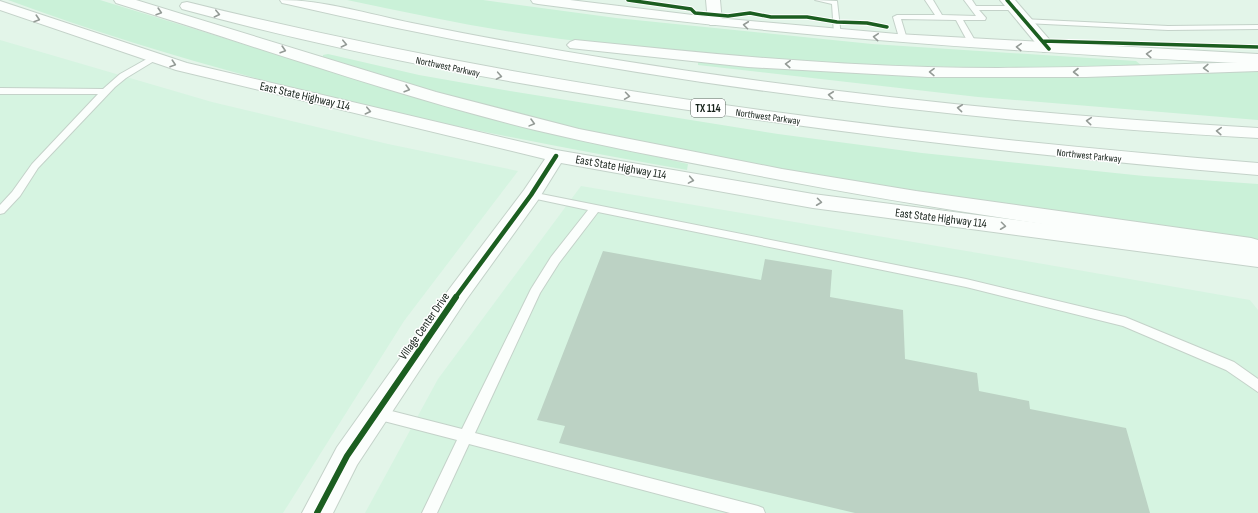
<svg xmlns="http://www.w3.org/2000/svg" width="1258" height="513" font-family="'Sofia Sans Condensed',sans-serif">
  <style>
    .built { fill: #d6f4e1 }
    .green { fill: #caf1d8 }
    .building { fill: #bcd2c4 }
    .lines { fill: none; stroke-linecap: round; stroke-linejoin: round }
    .lane-casing { stroke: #c4d2c9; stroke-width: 2 }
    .street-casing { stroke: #c4d2c9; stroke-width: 2 }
    .secondary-casing { stroke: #c4d2c9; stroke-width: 2 }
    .highway-casing { stroke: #c4d2c9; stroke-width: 2 }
    .lane { fill: #fbfefc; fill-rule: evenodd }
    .street { fill: #fbfefc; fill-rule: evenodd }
    .secondary { fill: #fbfefc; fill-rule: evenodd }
    .highway { fill: #fbfefc; fill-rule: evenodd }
    .cycleway-far2-casing { stroke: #fff; stroke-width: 5.5 }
    .cycleway-far1-casing { stroke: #fff; stroke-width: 7 }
    .cycleway-casing { stroke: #fff; stroke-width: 8 }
    .cycleway-far2 { stroke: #1b5e20; stroke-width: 3.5 }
    .cycleway-far1 { stroke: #1b5e20; stroke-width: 4.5 }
    .cycleway { stroke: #1b5e20; stroke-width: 6 }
    .oneway { stroke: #949b96 }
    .labels { text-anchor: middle; stroke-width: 3; stroke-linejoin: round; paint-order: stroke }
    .far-street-label { font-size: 10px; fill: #16221a; stroke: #fff }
    .shield { fill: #fff; stroke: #5c645f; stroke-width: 1 }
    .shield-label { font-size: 11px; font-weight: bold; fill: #16221a }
    .street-label { font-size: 12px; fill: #16221a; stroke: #fff }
  </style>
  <rect width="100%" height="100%" fill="#e3f5e9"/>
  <path class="built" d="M0,40L212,102L388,144L518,171L404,321L283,513H0Z
    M581,186L1014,259L1250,300L1258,310V513H365L438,379Z"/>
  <path class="green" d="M8,0H100L468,113L688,164L687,170C457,130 227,81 8,0Z
    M347,0H483L616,18L872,44L1136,61L1141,65C938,72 734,63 532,35C470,26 408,13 347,0Z
    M328,54L419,75L510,91L778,134L922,153L1144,176L1258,184V241L1222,237L771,169L622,139L489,107L409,85L323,59V55Z
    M698,62L836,71L1258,69V120L978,97L698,65Z"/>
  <path class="building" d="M603,251L761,280L765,259L832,270L830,297L903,310L905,359L977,373L979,391L1029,401L1030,409L1126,428L1150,513H855L559,443L565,426L537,420Z"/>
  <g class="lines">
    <g class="lane-casing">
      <path id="lane" d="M815,0L837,1L841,36L834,34L832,4Z
        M925,0H933L942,15L976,16L964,0H972L976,6H1014L1018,8L1014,10H979L986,18L985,20H963L977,44L976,46H970L956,20L901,19L907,39L900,41L893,17L897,15H935Z
        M1022,19L1168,26L1258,25V29L1168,30L1025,23L1021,21Z
        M152,56L159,58L126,78L115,87L38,168L20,196L4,213L0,214V205L12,192L32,164L98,94H0V88L103,89L120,74Z
        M531,192L966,279L1125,317L1234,362L1258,379V392L1226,370L1123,326L966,287L598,212L559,263L540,293L475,433L758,506L763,508L765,513H730L469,444L437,513H422L457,440L376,419L371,417L369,413L371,409L376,407L462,429L531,289L551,257L588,210L527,197L526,195Z"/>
    </g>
    <g class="street-casing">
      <path id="street" d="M706,0H720L722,22L720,25H710L708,22Z
        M1000,0H1015L1055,46L1057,49L1055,52H1043Z"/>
    </g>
    <g class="secondary-casing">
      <path id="secondary" d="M531,0H570L717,18L897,34L1258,54V64C1017,52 777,36 538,4L533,3Z
        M0,1L187,63L556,150L813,194L1258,251V267L813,208L561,163L538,200L466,300L357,465L333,513H302L337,447L450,288L524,190L545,159L176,70L0,10Z"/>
    </g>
    <g class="highway-casing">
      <path id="highway" d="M114,0H136L436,92L579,129L782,169L916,191L1251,238L1258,240V257L1247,253C1074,230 901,204 729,170C664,158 599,145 535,130C393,95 255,46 116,3Z
        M280,0C324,0 368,14 412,23C480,37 548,49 617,60C829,94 1044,116 1258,128V138C931,120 606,77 287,4L282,3Z
        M187,2C538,89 898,134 1258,163V175C1081,160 905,141 730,116C546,90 362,58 182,9L180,6L182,3Z
        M575,40C692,52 810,64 928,67C1036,70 1144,65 1251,62L1258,60V71L1086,77H928L748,67L570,48L567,45L570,42Z"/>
    </g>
    <use href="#lane" class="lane"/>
    <use href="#street" class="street"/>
    <use href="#secondary" class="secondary"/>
    <use href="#highway" class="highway"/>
    <g class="cycleway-far2-casing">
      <path id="cycleway-far2" d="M628,0L691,9L695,13L728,16L750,13L771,17H807L837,22L867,23L887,27
        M1007,0L1049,49
        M1042,41L1258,47"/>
    </g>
    <g class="cycleway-far1-casing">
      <path id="cycleway-far1" d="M455,298L531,195L556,156"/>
    </g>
    <g class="cycleway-casing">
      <path id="cycleway" d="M317,513L347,456L456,297"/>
    </g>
    <use href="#cycleway-far2" class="cycleway-far2"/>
    <use href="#cycleway-far1" class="cycleway-far1"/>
    <use href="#cycleway" class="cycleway"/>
  </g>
  <defs><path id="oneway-chevron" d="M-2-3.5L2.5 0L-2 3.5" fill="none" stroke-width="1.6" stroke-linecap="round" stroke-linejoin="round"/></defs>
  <g class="oneway">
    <use href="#oneway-chevron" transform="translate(159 12) rotate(17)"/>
    <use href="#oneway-chevron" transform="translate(217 14) rotate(13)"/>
    <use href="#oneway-chevron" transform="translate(37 19) rotate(18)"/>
    <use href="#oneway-chevron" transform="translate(746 25) rotate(-173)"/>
    <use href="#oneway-chevron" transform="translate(876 37) rotate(-175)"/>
    <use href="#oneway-chevron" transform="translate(344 44) rotate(13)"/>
    <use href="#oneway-chevron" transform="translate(1019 47) rotate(-177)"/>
    <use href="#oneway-chevron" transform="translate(283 50) rotate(17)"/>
    <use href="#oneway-chevron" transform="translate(1149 54) rotate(-177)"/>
    <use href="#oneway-chevron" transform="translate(173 64) rotate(18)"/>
    <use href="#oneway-chevron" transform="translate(788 64) rotate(-177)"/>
    <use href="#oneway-chevron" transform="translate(1206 68) rotate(178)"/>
    <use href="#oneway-chevron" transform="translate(932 72) rotate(-179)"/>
    <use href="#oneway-chevron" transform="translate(1076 72) rotate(180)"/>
    <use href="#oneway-chevron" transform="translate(499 76) rotate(10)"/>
    <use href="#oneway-chevron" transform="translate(407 89) rotate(16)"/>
    <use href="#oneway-chevron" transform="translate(831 95) rotate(-174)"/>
    <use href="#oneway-chevron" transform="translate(627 96) rotate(8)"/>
    <use href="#oneway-chevron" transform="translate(960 108) rotate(-174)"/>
    <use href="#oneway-chevron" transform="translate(368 111) rotate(13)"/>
    <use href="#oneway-chevron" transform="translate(1089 121) rotate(-175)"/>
    <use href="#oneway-chevron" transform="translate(532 123) rotate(15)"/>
    <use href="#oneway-chevron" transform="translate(1219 131) rotate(-176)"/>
    <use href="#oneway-chevron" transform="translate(691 180) rotate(10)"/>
    <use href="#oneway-chevron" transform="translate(819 202) rotate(7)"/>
    <use href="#oneway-chevron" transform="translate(1003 226) rotate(7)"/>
  </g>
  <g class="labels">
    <g class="far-street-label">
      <text transform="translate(448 66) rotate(12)" y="4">Northwest Parkway</text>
      <text transform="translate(768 116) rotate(8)" y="4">Northwest Parkway</text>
      <text transform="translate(1089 155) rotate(6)" y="4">Northwest Parkway</text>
    </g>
    <rect class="shield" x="691" y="99" width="34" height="18" rx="3"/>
    <g class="shield-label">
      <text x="708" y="112">TX 114</text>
    </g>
    <g class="street-label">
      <text transform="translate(305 96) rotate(13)" y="4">East State Highway 114</text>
      <text transform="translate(621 167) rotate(10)" y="4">East State Highway 114</text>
      <text transform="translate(941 218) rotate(7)" y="4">East State Highway 114</text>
      <text transform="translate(424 326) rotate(-55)" y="4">Village Center Drive</text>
    </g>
  </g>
</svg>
